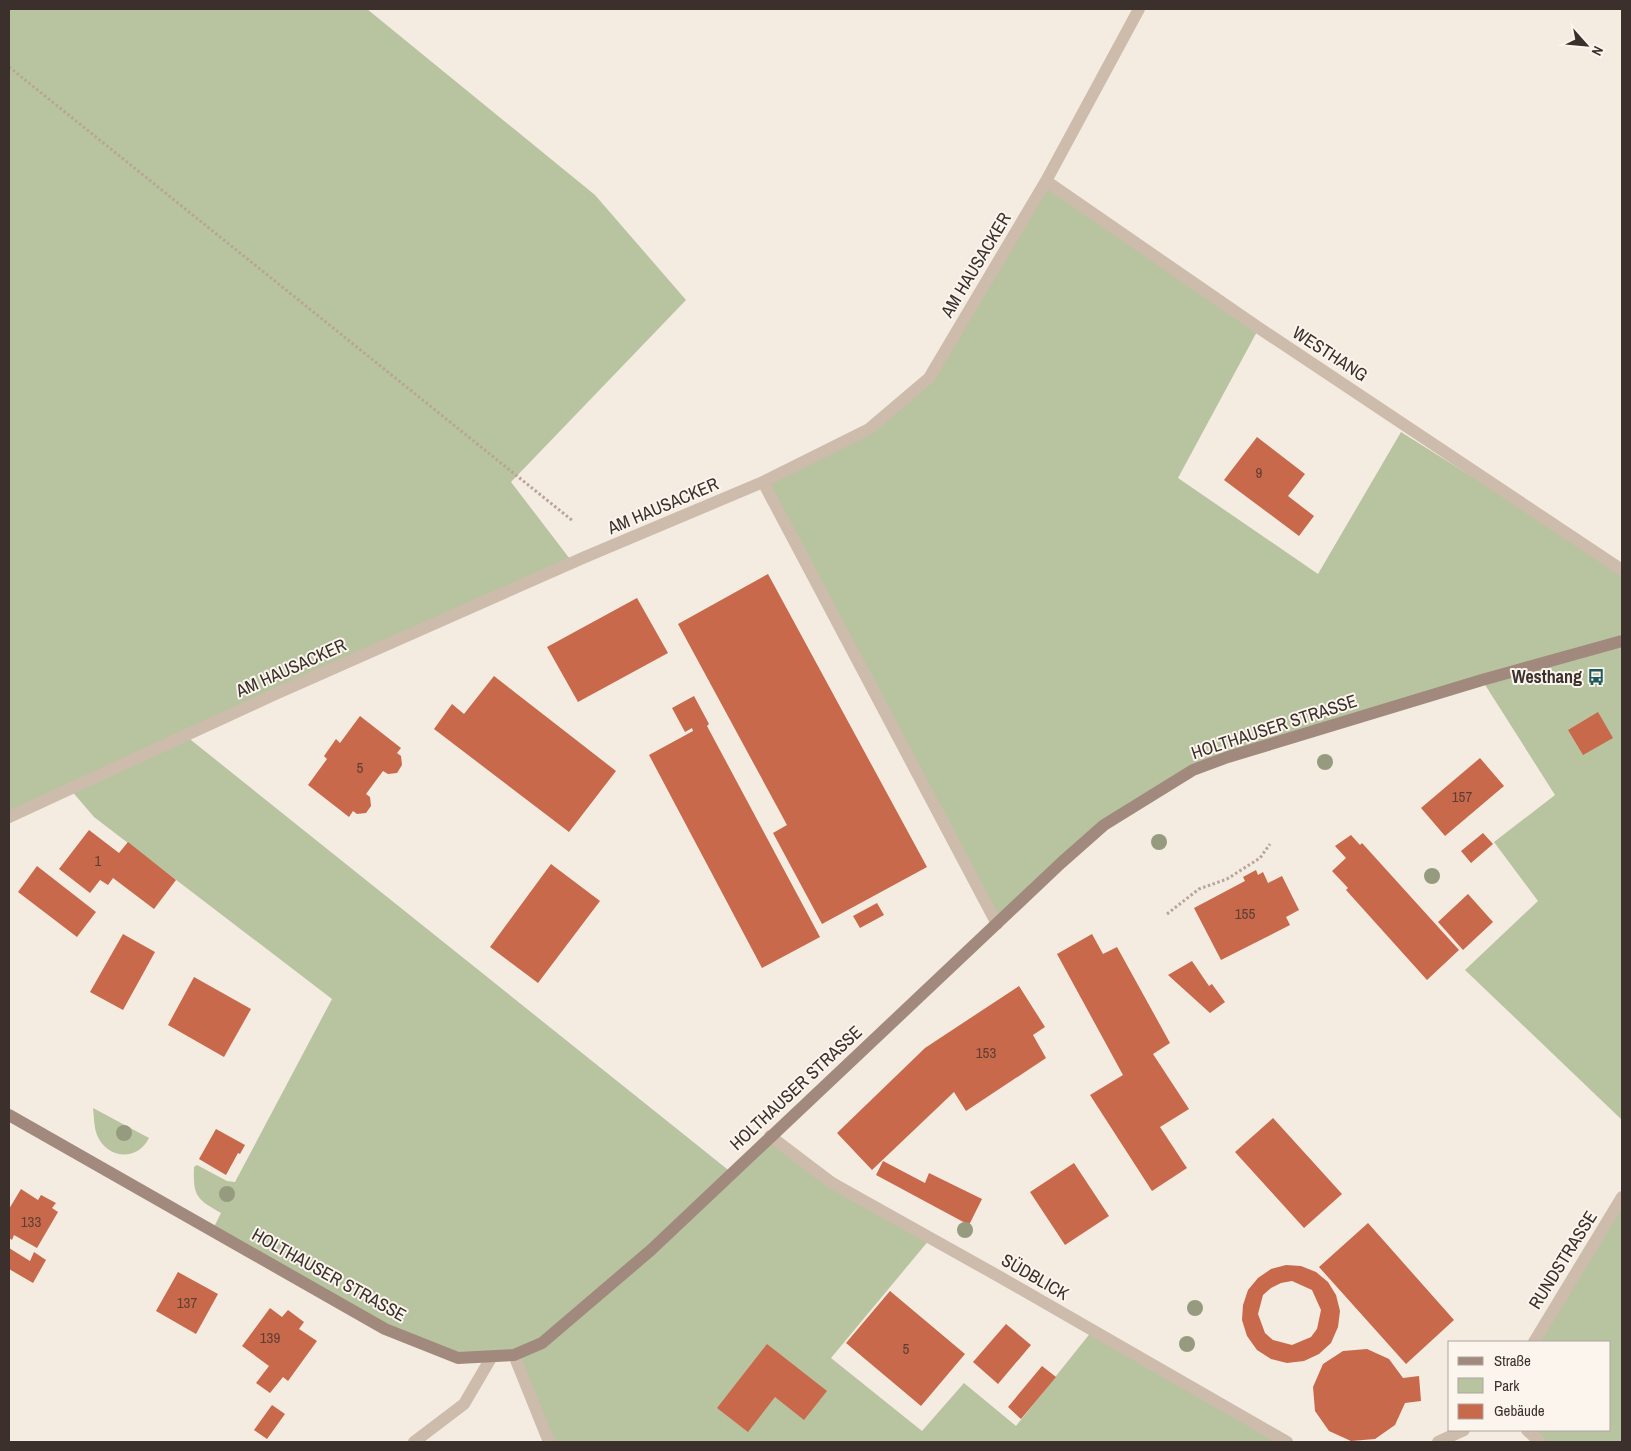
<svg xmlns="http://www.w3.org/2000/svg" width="1631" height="1451" font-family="'Archivo Narrow',sans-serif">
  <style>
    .green { fill: #b8c4a0 }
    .building { fill: #c8694b; fill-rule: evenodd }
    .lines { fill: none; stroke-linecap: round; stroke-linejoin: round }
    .path { stroke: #b9a596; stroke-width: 3; stroke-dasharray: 2.5 2.5; stroke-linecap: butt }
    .lane { stroke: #cdbbac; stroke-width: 12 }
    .street { stroke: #cdbbac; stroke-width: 12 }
    .secondary { stroke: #a18a7d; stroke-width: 12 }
    .tree { fill: #969b7f }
    .labels { text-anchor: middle; stroke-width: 4; stroke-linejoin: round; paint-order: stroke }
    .number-label { font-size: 15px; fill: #5e3e33 }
    .street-label { font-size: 18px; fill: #3b302b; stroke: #fbf5ee }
    .poi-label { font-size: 18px; font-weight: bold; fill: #3b302b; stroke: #fbf5ee; text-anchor: end }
  </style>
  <rect width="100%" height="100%" fill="#f4ebe1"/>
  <path class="green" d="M9,9H367L595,195L686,300L511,482L573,563L186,736L732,1173L770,1136L930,1239L831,1358L922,1431L964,1383L1016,1426L1092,1331L1287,1442H549L514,1355L458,1358L385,1329L212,1231L221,1213C196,1199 193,1196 194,1167L197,1165L227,1181L235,1182L332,999L94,817L70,789L9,817Z
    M1046,181L1259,328L1178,478L1318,574L1401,432L1622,571V1120L1465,970L1538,901L1494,842L1555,795L1482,680L1193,770L1104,825L997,923L763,482L869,429L929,378Z
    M93,1108L149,1138C137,1162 107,1159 97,1135C94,1127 94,1117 93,1108Z
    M1622,1197V1442H1541L1527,1430H1610V1342H1534Z"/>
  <path class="building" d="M1257,437L1305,474L1288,496L1314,516L1299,536L1224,480Z
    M768,574L927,867L822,924L773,833L787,825L678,624Z
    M637,598L668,653L578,702L547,647Z
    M494,676L616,771L569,832L434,729L452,704L464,714Z
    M694,696L709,724L707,726L820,937L762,968L649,755L693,731L692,728L685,732L672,708Z
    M1598,712L1613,738L1583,755L1568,730Z
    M360,716L401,748L397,753L401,756L402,765L397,773L388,774L383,771L366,794L370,797L371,806L366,813L357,814L353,811L349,817L308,785L327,759L324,756L336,739L340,743Z
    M1480,758L1504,786L1445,836L1421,808Z
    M89,830L119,853L128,842L176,880L154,909L113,878L108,885L100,880L90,893L59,869Z
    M1483,833L1493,844L1471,863L1461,851Z
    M1351,835L1360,845L1362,843L1459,950L1427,980L1346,890L1348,888L1332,871L1346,858L1335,846Z
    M551,864L600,901L538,983L490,947Z
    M37,866L96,912L77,937L18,892Z
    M1256,870L1258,875L1263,872L1268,883L1282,876L1299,910L1286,917L1290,925L1221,960L1194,908L1245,881L1243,877Z
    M1468,894L1493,922L1463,950L1438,922Z
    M877,903L884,915L860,928L853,916Z
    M123,934L155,952L123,1010L90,992Z
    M1092,934L1103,954L1117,947L1170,1043L1153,1054L1189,1109L1160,1127L1187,1168L1152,1191L1090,1095L1123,1075L1057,954Z
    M1192,961L1209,986L1212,984L1225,1002L1210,1013L1168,975Z
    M194,977L251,1009L224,1057L168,1025Z
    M1019,986L1045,1027L1033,1035L1046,1058L966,1111L954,1092L872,1170L837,1133L925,1048Z
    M1273,1118L1342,1194L1304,1228L1235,1152Z
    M216,1129L245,1145L240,1154L238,1153L226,1175L199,1159Z
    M883,1161L925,1183L929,1173L982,1199L969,1225L876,1175Z
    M1074,1163L1109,1216L1065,1245L1030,1192Z
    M21,1189L38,1200L41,1195L56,1203L52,1208L58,1212L37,1248L14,1235L12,1240L9,1238V1209Z
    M1368,1223L1454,1320L1406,1364L1319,1267Z
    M9,1248L30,1261L34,1252L46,1260L33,1283L9,1269Z
    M1286,1265L1301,1266L1316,1272L1328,1282L1336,1295L1340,1311L1338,1327L1331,1343L1319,1354L1304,1361L1287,1363L1271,1359L1257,1350L1247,1336L1242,1320L1243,1305L1248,1290L1258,1278L1271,1269ZM1292,1281L1312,1290L1321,1310L1317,1329L1311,1337L1292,1345L1273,1340L1265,1333L1258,1314L1263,1295L1271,1288L1281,1283Z
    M178,1272L218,1294L196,1334L156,1311Z
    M890,1291L965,1354L921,1406L846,1343Z
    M270,1308L282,1317L288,1310L304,1322L299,1329L317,1341L288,1381L283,1377L270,1393L256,1383L269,1366L242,1346Z
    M1006,1324L1031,1345L998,1384L973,1362Z
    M767,1344L827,1391L804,1420L775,1397L748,1432L717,1408Z
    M1367,1349L1389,1359L1403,1378L1419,1376L1421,1401L1405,1403L1395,1425L1375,1439L1351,1441L1329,1431L1315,1411L1313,1387L1323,1364L1343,1351Z
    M1042,1366L1056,1377L1021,1419L1008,1407Z
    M272,1405L285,1414L267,1439L254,1430Z"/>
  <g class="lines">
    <path class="path" d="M9,67L573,521
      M1167,914L1199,889L1227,879L1260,858L1270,844"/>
    <path class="lane" d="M763,482L997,924"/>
    <path class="street" d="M1046,181L1259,328L1622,570
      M9,817L273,695L585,557L763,482L869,429L929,378L1046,181L1139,9
      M770,1136L832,1183L1000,1277L1287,1442
      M1534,1342L1622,1197
      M514,1355L549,1442
      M1527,1430L1540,1442
      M414,1442L464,1404L491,1358
      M1438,1442L1464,1430"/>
    <path class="secondary" d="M9,1115L385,1329L458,1358L514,1355L542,1343L651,1250L1061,863L1104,825L1193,770L1228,757L1482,680L1622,641"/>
  </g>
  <g class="tree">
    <circle cx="1325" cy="762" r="8"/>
    <circle cx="1159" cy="842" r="8"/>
    <circle cx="1432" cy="876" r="8"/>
    <circle cx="124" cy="1133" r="8"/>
    <circle cx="227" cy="1194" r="8"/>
    <circle cx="965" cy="1230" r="8"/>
    <circle cx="1195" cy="1308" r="8"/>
    <circle cx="1187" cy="1344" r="8"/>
  </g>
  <defs>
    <g id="bus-bare" transform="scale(1.35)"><path d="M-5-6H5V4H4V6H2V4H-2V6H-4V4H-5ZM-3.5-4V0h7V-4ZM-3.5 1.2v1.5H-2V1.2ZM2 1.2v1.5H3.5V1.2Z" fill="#1f5a5e" stroke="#fbf5ee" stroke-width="2.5" paint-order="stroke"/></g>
  </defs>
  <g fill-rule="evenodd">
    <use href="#bus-bare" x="1596" y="677"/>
  </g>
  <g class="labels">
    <g class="number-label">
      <text x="1259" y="478">9</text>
      <text x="360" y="773">5</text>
      <text x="1462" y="802">157</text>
      <text x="98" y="866">1</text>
      <text x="1245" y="919">155</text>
      <text x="986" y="1058">153</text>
      <text x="31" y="1227">133</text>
      <text x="187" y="1308">137</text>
      <text x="270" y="1343">139</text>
      <text x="906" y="1354">5</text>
    </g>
    <g class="street-label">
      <text transform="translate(976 265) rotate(-59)" y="6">AM HAUSACKER</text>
      <text transform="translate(1330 354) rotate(33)" y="6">WESTHANG</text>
      <text transform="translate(663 506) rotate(-23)" y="6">AM HAUSACKER</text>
      <text transform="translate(291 668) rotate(-24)" y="6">AM HAUSACKER</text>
      <text transform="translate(1274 727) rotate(-18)" y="6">HOLTHAUSER STRASSE</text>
      <text transform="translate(796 1088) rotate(-43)" y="6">HOLTHAUSER STRASSE</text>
      <text transform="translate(1563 1260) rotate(-58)" y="6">RUNDSTRASSE</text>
      <text transform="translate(329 1275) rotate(29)" y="6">HOLTHAUSER STRASSE</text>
      <text transform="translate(1035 1277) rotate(30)" y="6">SÜDBLICK</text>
    </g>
    <g class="poi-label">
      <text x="1582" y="683">Westhang</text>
    </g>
  </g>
  <rect width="1631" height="1451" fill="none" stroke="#3b302b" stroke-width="20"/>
  <rect x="1448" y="1341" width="162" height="90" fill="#fbf5ee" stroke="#aea6a0"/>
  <rect x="1458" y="1357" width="25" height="8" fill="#a18a7d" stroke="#aea6a0"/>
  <text x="1494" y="1366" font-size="15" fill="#3b302b">Straße</text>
  <rect x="1458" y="1378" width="25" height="15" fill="#b8c4a0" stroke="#aea6a0"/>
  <text x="1494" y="1391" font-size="15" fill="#3b302b">Park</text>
  <rect x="1458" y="1404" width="25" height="15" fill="#c8694b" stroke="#aea6a0"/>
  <text x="1494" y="1416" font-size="15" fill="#3b302b">Gebäude</text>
  <g transform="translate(1586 45) rotate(117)" stroke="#fbf5ee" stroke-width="4" paint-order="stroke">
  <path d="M0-4L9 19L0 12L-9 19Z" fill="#3b302b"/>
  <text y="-8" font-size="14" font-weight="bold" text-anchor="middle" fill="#3b302b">N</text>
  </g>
</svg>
